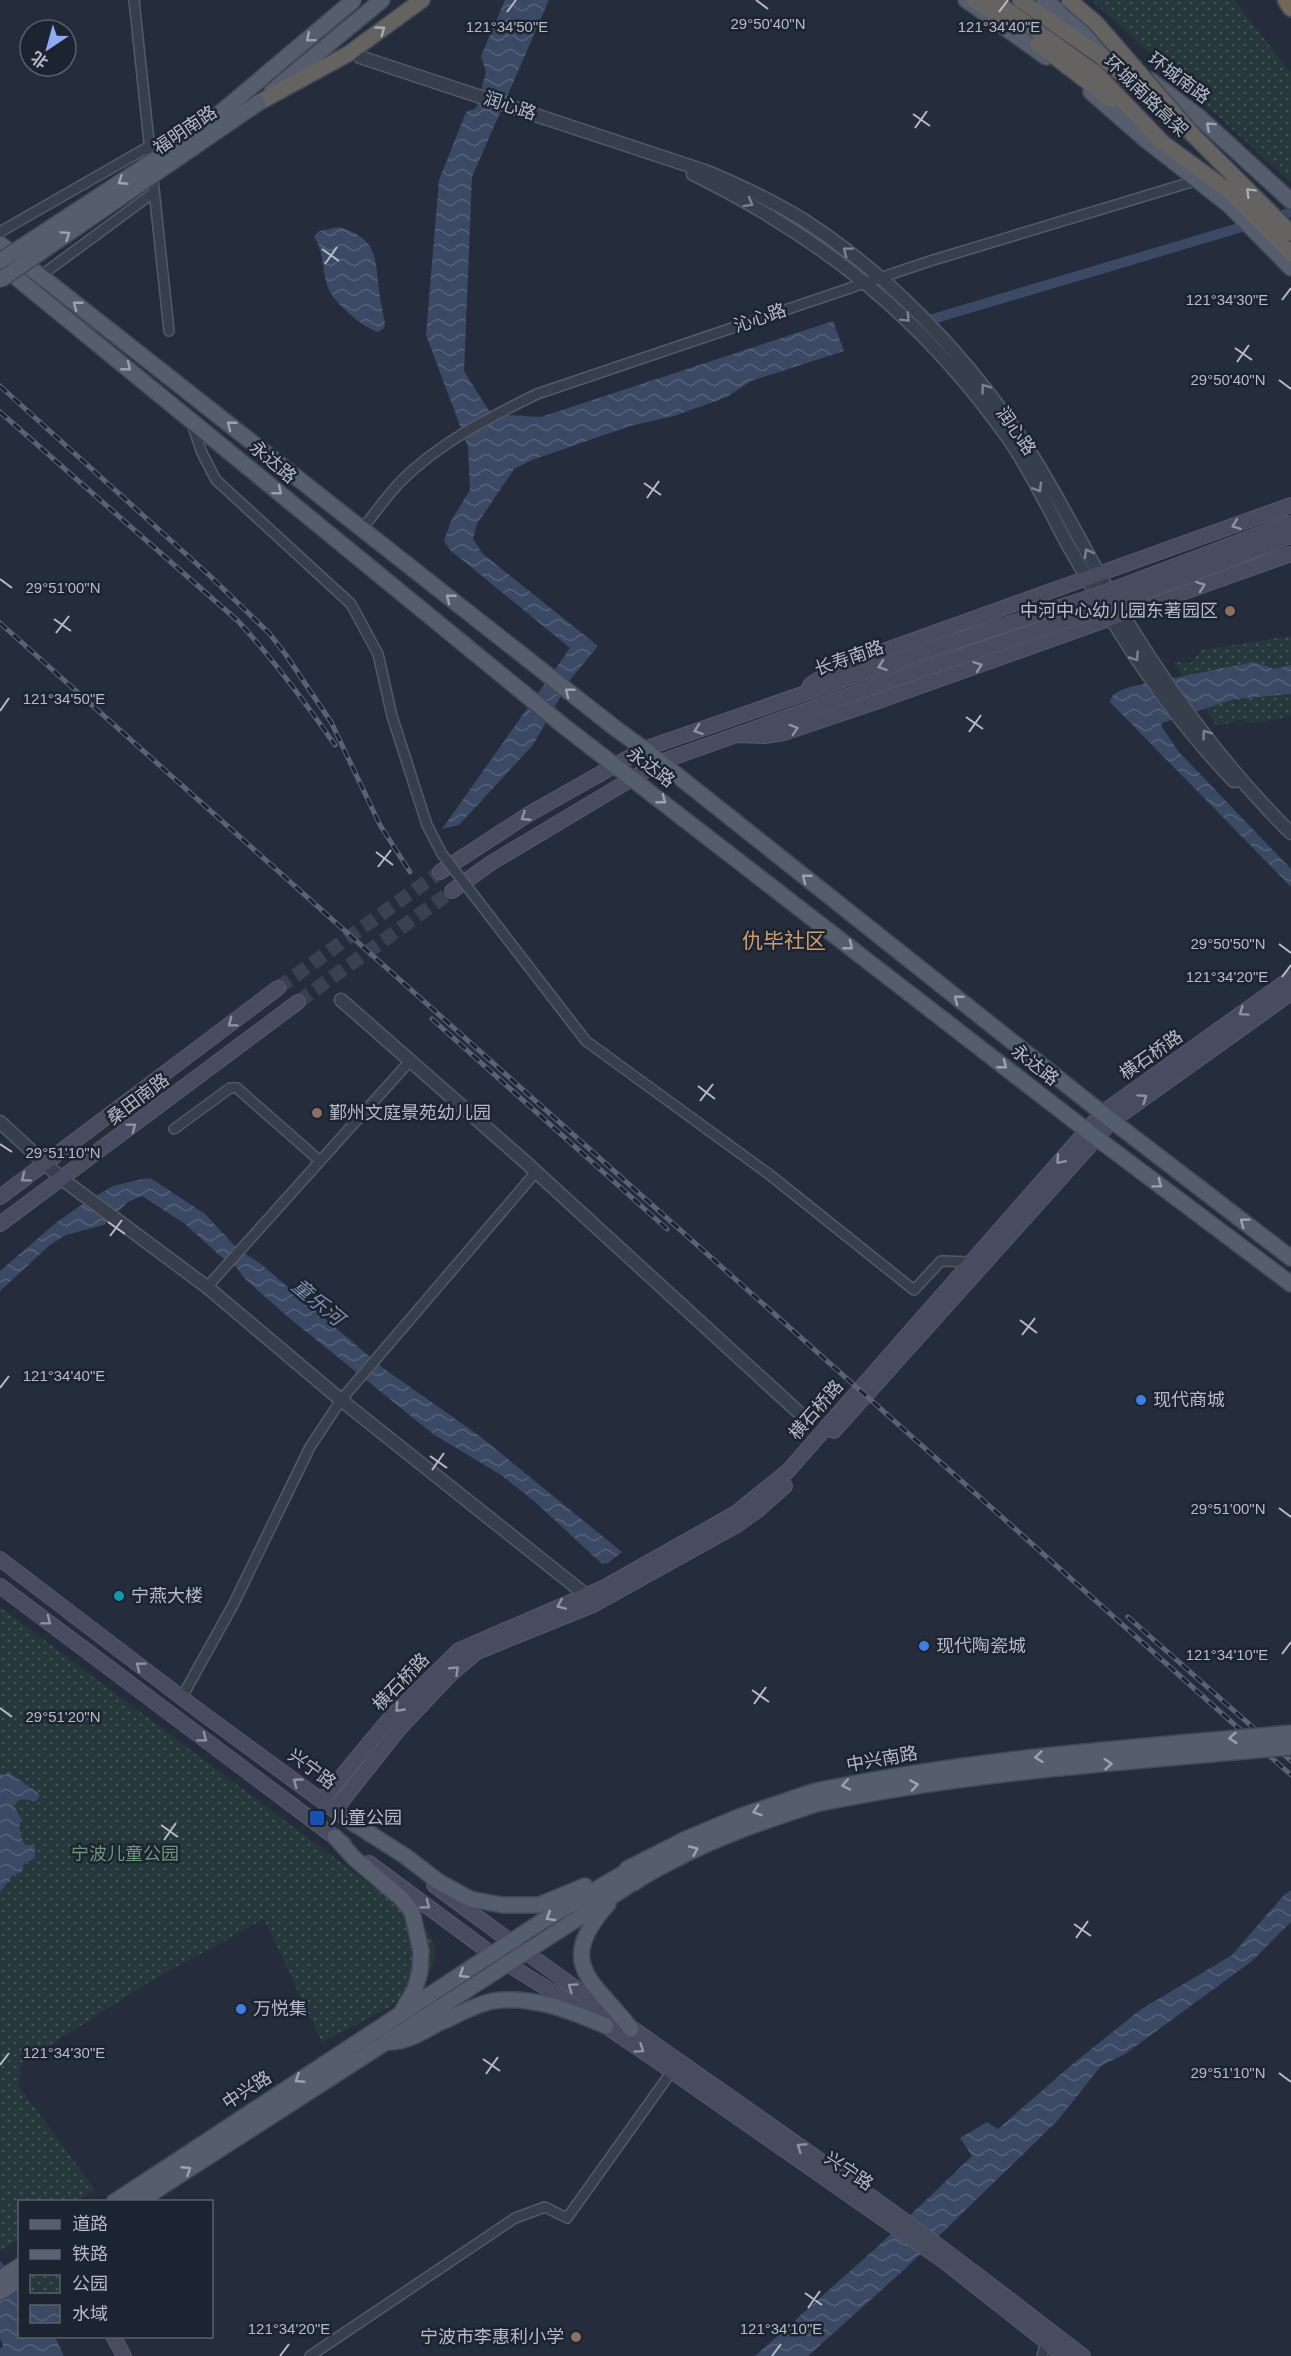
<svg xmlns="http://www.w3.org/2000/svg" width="1291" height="2356" font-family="Helvetica,'Noto Sans SC',sans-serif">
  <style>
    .park { fill: url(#park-dots) }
    .water { fill: url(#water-waves) }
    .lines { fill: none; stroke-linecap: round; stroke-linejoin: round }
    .canal { stroke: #3b4964; stroke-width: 10 }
    .secondary-tunnel { stroke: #3a4151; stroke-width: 14; stroke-dasharray: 14 7; stroke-linecap: butt }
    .minor-casing { stroke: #535a67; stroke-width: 12 }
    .tertiary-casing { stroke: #535a67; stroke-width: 15 }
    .secondary-casing { stroke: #535a67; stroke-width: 16 }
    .primary-casing { stroke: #414855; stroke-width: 18 }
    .trunk-casing { stroke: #404754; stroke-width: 18 }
    .motorway-casing { stroke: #404754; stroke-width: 20 }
    .minor { stroke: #383f4c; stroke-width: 9 }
    .tertiary { stroke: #383f4c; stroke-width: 12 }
    .secondary { stroke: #474d5f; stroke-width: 14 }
    .primary { stroke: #565d6c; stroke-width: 15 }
    .trunk { stroke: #646361; stroke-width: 15 }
    .motorway { stroke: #716956; stroke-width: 16 }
    .rail-casing { stroke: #5b6273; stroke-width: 5 }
    .rail { stroke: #1d2431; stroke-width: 3; stroke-dasharray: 9; stroke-linecap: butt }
    .minor-bridge-casing { stroke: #535a67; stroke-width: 12; stroke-linecap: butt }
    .secondary-bridge-casing { stroke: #535a67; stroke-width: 16; stroke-linecap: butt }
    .primary-bridge-casing { stroke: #414855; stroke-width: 18; stroke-linecap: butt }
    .trunk-bridge-casing { stroke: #404754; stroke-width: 18; stroke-linecap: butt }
    .minor-bridge { stroke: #383f4c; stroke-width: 9 }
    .secondary-bridge { stroke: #474d5f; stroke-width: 14 }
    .primary-bridge { stroke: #565d6c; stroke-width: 15 }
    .trunk-bridge { stroke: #646361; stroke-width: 15 }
    .oneway { stroke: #a8adb8 }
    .oneway2 { stroke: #9ca3b0 }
    .oneway3 { stroke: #7c8390 }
    .oneway4 { stroke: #8e94a3 }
    .ticks { fill: none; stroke: #b4bac7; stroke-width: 2 }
    .education-dot { fill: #8d6e63; stroke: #1d2431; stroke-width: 2 }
    .shop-dot { fill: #3f7fe0; stroke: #1d2431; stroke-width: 2 }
    .culture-dot { fill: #0f9aa8; stroke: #1d2431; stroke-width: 2 }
    .transit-dot { fill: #1a4fb4; stroke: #1d2431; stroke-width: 2 }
    .labels { text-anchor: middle; stroke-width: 5; stroke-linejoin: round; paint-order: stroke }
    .street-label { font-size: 18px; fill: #b4bac7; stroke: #1d2431 }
    .poi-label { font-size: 18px; fill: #b4bac7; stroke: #1d2431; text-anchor: start }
    .park-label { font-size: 18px; fill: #6c977a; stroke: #1d2431 }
    .water-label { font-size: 20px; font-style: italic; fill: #7d8ead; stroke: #1d2431 }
    .quarter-label { font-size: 21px; fill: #cf9e67; stroke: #1d2431 }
    .ticks-label { font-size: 15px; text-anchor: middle; fill: #b4bac7; stroke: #1d2431; stroke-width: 5; stroke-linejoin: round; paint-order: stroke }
  </style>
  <defs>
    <pattern id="park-dots" width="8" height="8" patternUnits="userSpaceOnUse" patternTransform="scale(1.5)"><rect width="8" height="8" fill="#27383d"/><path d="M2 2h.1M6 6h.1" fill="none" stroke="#445358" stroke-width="1.8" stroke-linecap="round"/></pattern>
    <pattern id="water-waves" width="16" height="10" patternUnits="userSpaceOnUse" patternTransform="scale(1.5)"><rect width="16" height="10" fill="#3b4964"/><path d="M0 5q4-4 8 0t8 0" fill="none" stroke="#556179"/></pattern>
  </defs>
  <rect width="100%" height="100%" fill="#252c3c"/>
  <path class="park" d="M1092,0H1234L1291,73V183Z
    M1291,636V716L1255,723L1240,720L1217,726L1174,662L1191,663L1202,650Z
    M0,1607L400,1907C412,1917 429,1928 434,1944C437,1955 432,1971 426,1980C411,2000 346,2029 322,2042L264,1919L149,1982L22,2063L18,2085L95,2190L77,2201L20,2202L19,2239L0,2251Z"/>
  <path class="water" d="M505,0H549L472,177L464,371L491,414L541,417L833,321L844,351L751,381L727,397L674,416L630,426L532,460L514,469L477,524L473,539L483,554L598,646L570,680L533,745L459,825L442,829L570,648L450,550L444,541L451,521L470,490L468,447L426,335L439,180L466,112L476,108L486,72L481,56Z
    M339,227C381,240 374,259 380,296C381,305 383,314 385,323L384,328L378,332C362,327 332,302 327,285C322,267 324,253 314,236L319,231Z
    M1254,662L1275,669L1291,665V694L1234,699L1162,723L1161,726L1179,752L1291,869V887L1110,702C1112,692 1120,691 1129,687Z
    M147,1178L152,1179L205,1214L237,1248L261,1264L383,1368L477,1434L622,1552L608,1563L602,1564L534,1501L501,1475L433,1434L288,1317L245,1279L236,1267L219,1255L185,1224L142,1196L128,1202L104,1225L66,1235L50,1245L0,1291V1271L57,1222L84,1203L113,1186Z
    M8,1772L37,1792L40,1797L34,1802C27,1799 19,1797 14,1805L21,1819C18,1827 20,1837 25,1845H31L35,1848V1858C26,1864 24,1858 22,1872L14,1874L0,1892V1774L5,1775Z
    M1291,1890V1922L1252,1961L1125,2054L1101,2066L1058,2120L906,2268L808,2356H755L877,2247L972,2156L960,2138L987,2122L998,2129L1075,2062L1140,2010L1232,1955L1284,1895Z
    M0,2261L19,2281L20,2336L55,2337L64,2356H0V2349L3,2346L0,2338Z"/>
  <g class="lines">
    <path class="canal" d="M1270,219L1291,212
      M916,324L1252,224"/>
    <path class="secondary-tunnel" d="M278,988L440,872
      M298,1002L452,891"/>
    <g class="minor-casing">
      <path id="minor" d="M134,0L169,331
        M0,232L148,147
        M39,277L153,193
        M192,424L202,453L216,480L351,604L378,654L392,716L427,825L442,854
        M362,529C375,513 387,496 400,482C439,443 488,418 537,394L930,261L1198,180
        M475,897L586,1041L770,1175L914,1290L941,1261L972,1262
        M174,1129L230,1088H237L320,1161
        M207,1287L410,1061
        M182,1697L233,1605L310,1447L341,1400L536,1172
        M310,2356L515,2218L545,2207L567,2218L672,2071
        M1042,2356L1046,2342"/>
    </g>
    <g class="tertiary-casing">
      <path id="tertiary" d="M360,57L705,171C739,185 771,200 802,219C888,274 962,351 1019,435C1058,492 1086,556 1123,615C1170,692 1227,770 1291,833
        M693,174C824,239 923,318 1008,438C1032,472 1048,509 1068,545C1117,631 1165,710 1234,781
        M341,1000L522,1159L806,1419
        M0,1122L62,1179L207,1287L341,1400L586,1595"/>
    </g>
    <g class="secondary-casing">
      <path id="secondary" d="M810,685L836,668L1291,505
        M736,735L765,736L784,733L876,702L1291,554
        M440,872L529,814L644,749L938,647
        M452,891L491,863L660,762L944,662
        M0,1197L278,988
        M0,1224L298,1002
        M834,1431L1112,1121L1291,993
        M0,1559L198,1710L356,1826
        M0,1586L344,1844
        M322,1800L389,1719L459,1650L605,1587L736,1513L788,1471L1102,1113L1291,978
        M335,1810L399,1729L451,1674L477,1652L593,1605L737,1525L758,1510L785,1486
        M369,1863L493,1955L585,2012L657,2061L945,2262L1064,2356
        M434,1885C575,1991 722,2090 866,2193C940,2245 1011,2301 1083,2356
        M113,2336L124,2356"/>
    </g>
    <g class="primary-casing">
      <path id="primary" d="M966,0L1046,57
        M1044,0L1124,60
        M1150,80L1199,117L1291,201
        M272,91L382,0
        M1091,92L1146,140L1229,205L1291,268
        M0,244L615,728L644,749L1102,1113L1291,1258
        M1,265L565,727L1086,1130L1291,1284
        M347,1819L405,1856L439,1882L470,1899L502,1905H539L585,1886
        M335,1837L355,1859L402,1899L412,1912L421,1951L420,1971L415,1989L403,2010
        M627,1869L686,1839L741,1816L812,1792
        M634,1883C646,1874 660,1867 674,1860C719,1836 767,1820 816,1804
        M608,1904C553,1965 595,1981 631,2029
        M390,2042C413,2041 426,2028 446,2020C461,2013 477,2004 493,2001C532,1995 571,2011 606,2026
        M114,2202L541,1922L636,1866
        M138,2202L642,1877
        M0,2279L20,2266
        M0,2292L20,2279"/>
    </g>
    <g class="trunk-casing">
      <path id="trunk" d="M974,0L1002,18
        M993,0L1096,73L1163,143L1229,191L1291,254
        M1020,0L1099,55L1194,136L1291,233
        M1038,44L1110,99
        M258,103L348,54L422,0"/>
    </g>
    <g class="motorway-casing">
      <path id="motorway" d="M1286,0L1291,8"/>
    </g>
    <use href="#minor" class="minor"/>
    <use href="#tertiary" class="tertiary"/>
    <use href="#secondary" class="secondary"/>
    <use href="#primary" class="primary"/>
    <use href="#trunk" class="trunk"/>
    <use href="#motorway" class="motorway"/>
    <g class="rail-casing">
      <path id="rail" d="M0,386L209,575L269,633L286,655L331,722L380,825L410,872
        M0,412L238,621C274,660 305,702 335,745
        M0,623L1291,1775
        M432,1019L667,1229
        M1128,1617L1291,1761"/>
    </g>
    <use href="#rail" class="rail"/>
    <g class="minor-bridge-casing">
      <path id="minor-bridge" d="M442,854L475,897"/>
    </g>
    <g class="secondary-bridge-casing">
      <path id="secondary-bridge" d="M938,647L1109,591L1291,522
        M944,662L1115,604L1291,536"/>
    </g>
    <g class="primary-bridge-casing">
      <path id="primary-bridge" d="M0,261L200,130L354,0
        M0,280L258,103
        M812,1792C970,1758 1131,1748 1291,1733
        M816,1804C972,1771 1132,1762 1291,1747"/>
    </g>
    <g class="trunk-bridge-casing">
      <path id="trunk-bridge" d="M1069,0L1096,23L1194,136"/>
    </g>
    <use href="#minor-bridge" class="minor-bridge"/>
    <use href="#secondary-bridge" class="secondary-bridge"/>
    <use href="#primary-bridge" class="primary-bridge"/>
    <use href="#trunk-bridge" class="trunk-bridge"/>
  </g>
  <defs><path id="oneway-chevron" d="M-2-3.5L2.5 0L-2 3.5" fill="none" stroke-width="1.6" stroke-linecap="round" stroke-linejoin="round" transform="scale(1.5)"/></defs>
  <g class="oneway">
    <use href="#oneway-chevron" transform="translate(381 30) rotate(-36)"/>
    <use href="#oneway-chevron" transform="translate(1250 192) rotate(-135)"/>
  </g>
  <g class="oneway2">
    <use href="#oneway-chevron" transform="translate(310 38) rotate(140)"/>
    <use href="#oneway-chevron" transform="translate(1210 126) rotate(-138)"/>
    <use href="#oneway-chevron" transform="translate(122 181) rotate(147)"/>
    <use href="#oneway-chevron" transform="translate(66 235) rotate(-34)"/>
    <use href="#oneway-chevron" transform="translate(77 305) rotate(-142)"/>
    <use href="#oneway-chevron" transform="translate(127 367) rotate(39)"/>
    <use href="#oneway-chevron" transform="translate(231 425) rotate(-142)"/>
    <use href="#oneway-chevron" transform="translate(278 491) rotate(40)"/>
    <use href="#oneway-chevron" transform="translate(450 598) rotate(-142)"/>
    <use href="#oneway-chevron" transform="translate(569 692) rotate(-142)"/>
    <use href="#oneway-chevron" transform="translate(662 800) rotate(38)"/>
    <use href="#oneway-chevron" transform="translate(806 878) rotate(-142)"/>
    <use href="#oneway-chevron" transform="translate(849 946) rotate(38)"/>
    <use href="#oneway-chevron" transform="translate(958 999) rotate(-142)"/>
    <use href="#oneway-chevron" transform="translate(1003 1065) rotate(38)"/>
    <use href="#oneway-chevron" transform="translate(1158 1184) rotate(37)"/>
    <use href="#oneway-chevron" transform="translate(1244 1222) rotate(-143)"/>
    <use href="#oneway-chevron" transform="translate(1233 1738) rotate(175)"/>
    <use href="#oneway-chevron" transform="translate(1039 1757) rotate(174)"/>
    <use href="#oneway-chevron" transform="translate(1108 1764) rotate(-5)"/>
    <use href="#oneway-chevron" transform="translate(846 1785) rotate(168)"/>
    <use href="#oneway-chevron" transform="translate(914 1785) rotate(-9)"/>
    <use href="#oneway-chevron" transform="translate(757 1811) rotate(162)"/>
    <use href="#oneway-chevron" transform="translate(694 1850) rotate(-25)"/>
    <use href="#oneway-chevron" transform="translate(550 1917) rotate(149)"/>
    <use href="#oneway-chevron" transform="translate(463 1974) rotate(148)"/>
    <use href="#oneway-chevron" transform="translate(299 2079) rotate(147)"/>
    <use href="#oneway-chevron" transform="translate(187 2170) rotate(-33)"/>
  </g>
  <g class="oneway3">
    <use href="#oneway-chevron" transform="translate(749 203) rotate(30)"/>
    <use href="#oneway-chevron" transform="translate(847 251) rotate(-143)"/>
    <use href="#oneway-chevron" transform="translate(906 318) rotate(45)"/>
    <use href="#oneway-chevron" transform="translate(985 388) rotate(-126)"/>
    <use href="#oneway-chevron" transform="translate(1038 488) rotate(59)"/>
    <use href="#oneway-chevron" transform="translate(1088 553) rotate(-119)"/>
    <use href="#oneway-chevron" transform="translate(1135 657) rotate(56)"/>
    <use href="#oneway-chevron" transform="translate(1206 734) rotate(-126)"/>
  </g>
  <g class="oneway4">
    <use href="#oneway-chevron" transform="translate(1236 525) rotate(160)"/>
    <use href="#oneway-chevron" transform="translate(1201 586) rotate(-20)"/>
    <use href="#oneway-chevron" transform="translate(882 666) rotate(161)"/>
    <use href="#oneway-chevron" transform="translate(978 666) rotate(-20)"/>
    <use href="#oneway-chevron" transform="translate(794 729) rotate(-18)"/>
    <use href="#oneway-chevron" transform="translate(698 730) rotate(161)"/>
    <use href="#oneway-chevron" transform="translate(525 817) rotate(147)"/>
    <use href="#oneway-chevron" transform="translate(1243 1012) rotate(145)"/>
    <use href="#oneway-chevron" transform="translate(232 1023) rotate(143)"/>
    <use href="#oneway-chevron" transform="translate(1143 1098) rotate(-35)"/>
    <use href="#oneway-chevron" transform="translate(132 1127) rotate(-37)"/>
    <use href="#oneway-chevron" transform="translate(1060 1160) rotate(131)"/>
    <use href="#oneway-chevron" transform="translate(25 1178) rotate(143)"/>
    <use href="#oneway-chevron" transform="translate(561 1605) rotate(157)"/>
    <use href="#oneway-chevron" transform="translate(47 1621) rotate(37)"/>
    <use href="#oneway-chevron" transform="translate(140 1666) rotate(-143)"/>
    <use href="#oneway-chevron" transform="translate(455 1670) rotate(-44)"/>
    <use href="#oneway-chevron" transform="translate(399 1708) rotate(134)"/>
    <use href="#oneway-chevron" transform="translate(203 1738) rotate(37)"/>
    <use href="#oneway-chevron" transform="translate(297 1782) rotate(-144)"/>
    <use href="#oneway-chevron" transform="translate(426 1905) rotate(37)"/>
    <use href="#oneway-chevron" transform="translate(572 1987) rotate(-145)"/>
    <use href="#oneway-chevron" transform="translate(640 2049) rotate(34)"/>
    <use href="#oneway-chevron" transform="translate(801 2147) rotate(-145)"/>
  </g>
  <path class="ticks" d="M756,0L768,9M507,12L516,0M999,12L1008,0M913,114L930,126M915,128L927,111M322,249L339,261M325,264L337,247M1282,300L1291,288M1235,348L1252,360M1237,362L1249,345M1279,380L1291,389M644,483L661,495M647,498L659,481M0,579L12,588M54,619L71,631M56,633L69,616M0,711L9,698M966,717L983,729M969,732L981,715M376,852L393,865M378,867L391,850M1279,944L1291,953M1282,977L1291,965M698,1086L715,1099M700,1101L713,1084M0,1144L12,1152M108,1222L125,1234M110,1236L122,1220M1020,1320L1037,1333M1022,1335L1035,1318M0,1388L9,1376M430,1456L447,1468M432,1470L444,1453M1279,1508L1291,1517M1282,1654L1291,1642M752,1690L769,1702M754,1704L766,1687M0,1708L12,1717M161,1825L178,1837M164,1840L176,1823M1074,1924L1091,1936M1076,1938L1088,1921M483,2059L500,2071M0,2065L9,2053M1279,2073L1291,2082M486,2074L498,2057M805,2293L822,2305M808,2308L820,2291M280,2356L289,2344M772,2356L781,2344"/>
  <g class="education-dot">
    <circle cx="1230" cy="611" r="6"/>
    <circle cx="317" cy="1113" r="6"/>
    <circle cx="576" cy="2337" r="6"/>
  </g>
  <g class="shop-dot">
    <circle cx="1141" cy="1400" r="6"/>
    <circle cx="924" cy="1646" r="6"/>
    <circle cx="241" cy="2009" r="6"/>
  </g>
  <circle class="culture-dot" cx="119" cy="1596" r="6"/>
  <rect class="transit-dot" x="309" y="1810" width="16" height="16" rx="3"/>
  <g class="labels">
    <g class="street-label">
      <text transform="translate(1179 78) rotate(37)" y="6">环城南路</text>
      <text transform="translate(1146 96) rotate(44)" y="6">环城南路高架</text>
      <text transform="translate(510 106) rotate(18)" y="6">润心路</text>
      <text transform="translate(185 130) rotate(-34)" y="6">福明南路</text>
      <text transform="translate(760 318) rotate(-19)" y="6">沁心路</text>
      <text transform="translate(1016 431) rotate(55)" y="6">润心路</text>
      <text transform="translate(273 462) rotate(40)" y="6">永达路</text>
      <text transform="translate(849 658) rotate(-19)" y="6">长寿南路</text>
      <text transform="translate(651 767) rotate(37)" y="6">永达路</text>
      <text transform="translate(1151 1055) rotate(-35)" y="6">横石桥路</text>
      <text transform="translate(1035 1065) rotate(38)" y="6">永达路</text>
      <text transform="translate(138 1099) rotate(-37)" y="6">桑田南路</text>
      <text transform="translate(816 1410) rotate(-49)" y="6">横石桥路</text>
      <text transform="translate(401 1682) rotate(-46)" y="6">横石桥路</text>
      <text transform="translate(882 1759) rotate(-10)" y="6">中兴南路</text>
      <text transform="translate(312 1769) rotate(36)" y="6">兴宁路</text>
      <text transform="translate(247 2090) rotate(-33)" y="6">中兴路</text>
      <text transform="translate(849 2171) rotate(34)" y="6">兴宁路</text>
    </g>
    <g class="poi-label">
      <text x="1218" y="617" text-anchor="end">中河中心幼儿园东著园区</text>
      <text x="329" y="1119">鄞州文庭景苑幼儿园</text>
      <text x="1153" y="1406">现代商城</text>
      <text x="131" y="1602">宁燕大楼</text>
      <text x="936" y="1652">现代陶瓷城</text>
      <text x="330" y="1824">儿童公园</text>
      <text x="253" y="2015">万悦集</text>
      <text x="564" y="2343" text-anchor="end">宁波市李惠利小学</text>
    </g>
    <g class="park-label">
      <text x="125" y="1860">宁波儿童公园</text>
    </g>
    <g class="water-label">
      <text transform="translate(318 1302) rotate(40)" y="7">童乐河</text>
    </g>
    <g class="quarter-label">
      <text x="784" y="948">仇毕社区</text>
    </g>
  </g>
  <g class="ticks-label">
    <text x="768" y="29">29°50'40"N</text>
    <text x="507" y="32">121°34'50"E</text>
    <text x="999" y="32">121°34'40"E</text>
    <text x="1227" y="305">121°34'30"E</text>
    <text x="1228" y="385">29°50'40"N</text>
    <text x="63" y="593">29°51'00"N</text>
    <text x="64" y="704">121°34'50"E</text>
    <text x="1228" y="949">29°50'50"N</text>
    <text x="1227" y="982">121°34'20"E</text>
    <text x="63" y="1158">29°51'10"N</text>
    <text x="64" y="1381">121°34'40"E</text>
    <text x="1228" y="1514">29°51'00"N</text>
    <text x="1227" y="1660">121°34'10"E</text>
    <text x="63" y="1722">29°51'20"N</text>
    <text x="64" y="2058">121°34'30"E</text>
    <text x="1228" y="2078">29°51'10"N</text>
    <text x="289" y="2334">121°34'20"E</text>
    <text x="781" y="2334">121°34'10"E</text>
  </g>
  <rect x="18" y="2200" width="195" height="138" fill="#1d2431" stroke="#59606d" stroke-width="1.5"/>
  <rect x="30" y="2220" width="30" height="9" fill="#565d6c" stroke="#59606d" stroke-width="1.5"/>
  <text x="72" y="2230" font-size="18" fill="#b4bac7">道路</text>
  <rect x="30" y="2250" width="30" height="9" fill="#5b6273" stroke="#59606d" stroke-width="1.5"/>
  <text x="72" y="2260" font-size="18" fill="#b4bac7">铁路</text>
  <rect x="30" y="2275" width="30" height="18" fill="url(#park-dots)" stroke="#59606d" stroke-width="1.5"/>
  <text x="72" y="2290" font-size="18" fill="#b4bac7">公园</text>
  <rect x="30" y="2305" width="30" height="18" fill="url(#water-waves)" stroke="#59606d" stroke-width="1.5"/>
  <text x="72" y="2320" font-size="18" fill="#b4bac7">水域</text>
  <g transform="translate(48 48) rotate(216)"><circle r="28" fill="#1d2431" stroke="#59606d" stroke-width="1.5"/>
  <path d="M0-4.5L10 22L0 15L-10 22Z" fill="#8eabf2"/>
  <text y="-9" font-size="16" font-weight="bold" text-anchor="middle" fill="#b4bac7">北</text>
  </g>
</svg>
